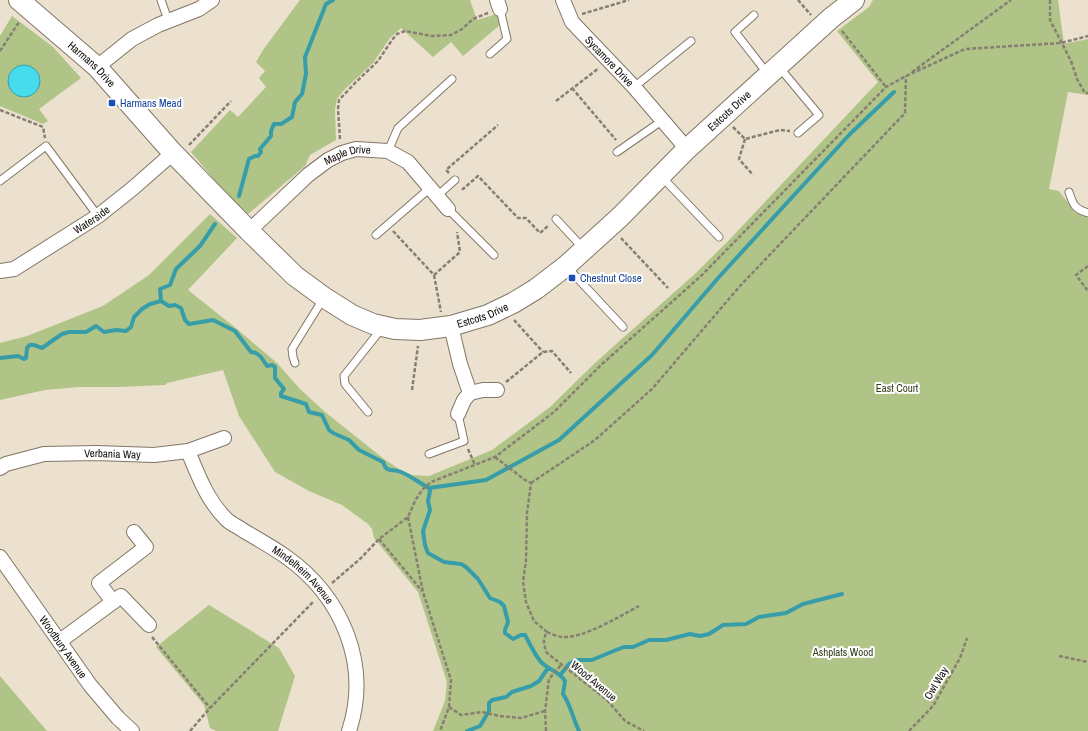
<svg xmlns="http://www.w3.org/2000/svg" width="1088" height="731" font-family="'Archivo Narrow',sans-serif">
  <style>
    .green { fill: #b0c487 }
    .water { fill: #47dbee; stroke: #379da9 }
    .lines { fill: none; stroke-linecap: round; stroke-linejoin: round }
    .stream { stroke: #379da9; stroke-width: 4 }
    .lane-casing { stroke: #827767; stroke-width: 9 }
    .street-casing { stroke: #827767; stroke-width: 16 }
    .secondary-casing { stroke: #827767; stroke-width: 22 }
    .path { stroke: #887f73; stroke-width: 2.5; stroke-dasharray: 4 2; stroke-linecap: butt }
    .lane { stroke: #fff; stroke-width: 7 }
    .street { stroke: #fff; stroke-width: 14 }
    .secondary { stroke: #fff; stroke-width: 20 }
    .transit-dot { fill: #1a4fb4; stroke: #fff; stroke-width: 1.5 }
    .labels { text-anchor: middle; stroke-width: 4; stroke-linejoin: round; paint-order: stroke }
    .street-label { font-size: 11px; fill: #120d08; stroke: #fff }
    .transit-label { font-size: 11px; fill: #164399; stroke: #fff; text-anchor: start }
    .park-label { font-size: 11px; fill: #333f18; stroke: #fff }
  </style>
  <rect width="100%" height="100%" fill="#ece0ce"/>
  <path class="green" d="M300,0H470L477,20L497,14L500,25L463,56L451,42L433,57L401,28L390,38L373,63L344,90L337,99L335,109L336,140L310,155L305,166L248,214L226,194L191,152L230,110L238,117L266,87L259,78L265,71L256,62L263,50Z
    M873,0H1058L1064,44L1088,39V95L1068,92L1049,189L1059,191L1075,212L1088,218V731H433L445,701L447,682L418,592L374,538L372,529L368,524L342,505L309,491L275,472L239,416L223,370L167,383L165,385L119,387H79L45,390L0,400V343L27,336L103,306L149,275L210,214L237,238L188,290L237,329L277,363L300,389L325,412L384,459L399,469L412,475L429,476L492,450L550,407L596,362L697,272L730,239L878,82L837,31L869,7Z
    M12,16L53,47L81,78L39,109L48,121L43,124L0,106V36Z
    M209,605L279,648L295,676L278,731H216L210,728L204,705L156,647Z
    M0,676L47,731H0Z"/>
  <path class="water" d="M8 81a16 16 0 1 1 32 0a16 16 0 1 1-32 0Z"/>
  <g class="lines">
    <path class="stream" d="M239,196L249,159L255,156H258L261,152L260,149L271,136V131L274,124H281L292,117L295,102L302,94L306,74L305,57L326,4L333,0
      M161,301L160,289L170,285L176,269L200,246L215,224
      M0,358L18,356L24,359L26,358L27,348L30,345C35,344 38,347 42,348L62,334L69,332H86L96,326L104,332L116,330L126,331L131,327L134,317L142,309L150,304L161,301L169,306L175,305L181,308L185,320L189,324L213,320L235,331L251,352L256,353L261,357L267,366L272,365L275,367V378L284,389L281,393V396L306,404L309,412L322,415L329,430L333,433L349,440L359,450L383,462C387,474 392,468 401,472C411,476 419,483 429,488L486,480L559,440L652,355L719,277L850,134L894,92
      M429,488L430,491L428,501L430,510L423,531L425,545L428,553L444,562L461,564L466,567L478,579L490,598L500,602L504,606L508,622L505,630V633L513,639L521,635H525C530,644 535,656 542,663C551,671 559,671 565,681L563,694C570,703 573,719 579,731
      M561,674L569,664L576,660H592L616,650L624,647H633L649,640H666L690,634L700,636L709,634L723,625L746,624L759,617L786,613L803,604L842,594
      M467,731L480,726L489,711V703L492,700L506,697L512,692L531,686L539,681L548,668"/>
    <g class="lane-casing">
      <path id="lane" d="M161,0L168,20
        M754,15L735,32L767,73
        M490,54L507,39L500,9
        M779,67L819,115L798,133
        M634,87L691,41
        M388,151L398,128L452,79
        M617,152L663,120
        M661,176L719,237
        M0,181L46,146L98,216
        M1069,192C1073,205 1075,209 1088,213
        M437,196L455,180
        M448,209L494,255
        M556,219L583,248
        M376,235L430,188
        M567,267L623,327
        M295,363L293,357L292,349L323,299
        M368,412L345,384L344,376L382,328
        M429,454L464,441L458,414"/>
    </g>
    <g class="street-casing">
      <g id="street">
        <path d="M497,0L500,9"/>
        <path id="s1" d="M563,0L572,22L634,87L687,149"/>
        <path d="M97,67L132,39L158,25L199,9L212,0"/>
        <path id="s2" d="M249,231L308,175L328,160L342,153L356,149L388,151L408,162L448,209"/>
        <path id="s3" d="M0,271L14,269L98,216L132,189L173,153"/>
        <path d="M451,326L460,364L470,393L464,400L458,414"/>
        <path d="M470,393L483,390H497"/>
        <path id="s4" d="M188,451C198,475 207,500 226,519C231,524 239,527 244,531C258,539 272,547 285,556C342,596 371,664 349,731"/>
        <path id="s5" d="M0,468L6,464L44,454L96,453L154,455L188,451L224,438"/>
        <path id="s6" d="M0,557L90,685L118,718L132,731"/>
        <path d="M113,602L99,583L146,547L134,532"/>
        <path d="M60,641L121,596L149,625"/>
      </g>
    </g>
    <g class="secondary-casing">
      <g id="secondary">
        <path id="s7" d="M19,0L97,67L173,153L249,231L295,276L325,298L352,315L373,324L395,329L420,330L451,326L488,315L513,303L536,289L566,266L620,217L687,149L831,18L854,0"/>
      </g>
    </g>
    <path class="path" d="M798,0L811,15
      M1050,0V20L1071,61L1077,79L1085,93H1088
      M582,14L629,0
      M842,31L886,87
      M0,51L19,22
      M912,72L1011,0
      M572,88L616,140
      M556,101L599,68
      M0,110L43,127L45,138
      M733,127L745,139L780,130L790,131
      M340,139L338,109L339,100L356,82L378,61L392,40L397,34L405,31L432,36L451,35L462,29L473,19L488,13
      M745,139L739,159L753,175
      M189,145L231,101
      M449,173L446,170L498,125
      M462,188L463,189L478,176L518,218H526L540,233L549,225
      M393,231L434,275L460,252L457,232
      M621,238L668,288
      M1088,266L1076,275L1088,291
      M434,275L441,312
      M514,320L543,352
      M506,382L543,352L552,351L571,373
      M412,390L418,346
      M468,449L475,465
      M495,457L525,480L531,483L527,513L526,561L523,581L526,602L534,621L547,632C542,640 544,645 547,653L607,700L625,721L644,731
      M531,483L595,440L652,389L740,286L905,113L906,76
      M408,517L423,592L451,680L449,707L440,731
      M379,539L422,591
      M332,583L360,559L379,539L408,517L415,501L422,490L431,482L495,457L554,412L601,365L701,276L886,87L906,76L965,49L1061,43L1088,36
      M547,632C551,634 557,636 562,637C583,639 620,616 639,606
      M152,637L210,708
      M1059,656L1088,662
      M449,707L461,715L482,712L499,716L521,718L545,711
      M190,731L210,708L314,601
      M546,731L545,711L549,679L561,665
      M909,731L933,706L960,658L967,638"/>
    <use href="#lane" class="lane"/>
    <use href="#street" class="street"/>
    <use href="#secondary" class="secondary"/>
  </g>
  <g class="transit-dot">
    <rect x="108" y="99" width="8" height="8" rx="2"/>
    <rect x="568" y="274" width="8" height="8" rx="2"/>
  </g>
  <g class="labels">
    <g class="street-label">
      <text dy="4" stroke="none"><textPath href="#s1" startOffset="78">Sycamore Drive</textPath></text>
      <text dy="4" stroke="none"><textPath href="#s7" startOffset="97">Harmans Drive</textPath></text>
      <text dy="4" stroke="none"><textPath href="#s7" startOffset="918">Estcots Drive</textPath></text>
      <text dy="4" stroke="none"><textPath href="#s2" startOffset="127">Maple Drive</textPath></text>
      <text dy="4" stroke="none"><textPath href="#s3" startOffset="106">Waterside</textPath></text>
      <text dy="4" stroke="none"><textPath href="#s7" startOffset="595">Estcots Drive</textPath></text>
      <text dy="4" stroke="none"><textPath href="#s5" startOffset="115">Verbania Way</textPath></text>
      <text dy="4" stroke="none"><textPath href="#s4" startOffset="174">Mindelheim Avenue</textPath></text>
      <text dy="4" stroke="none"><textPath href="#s6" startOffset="110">Woodbury Avenue</textPath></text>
      <text transform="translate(594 681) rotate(40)" y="4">Wood Avenue</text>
      <text transform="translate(936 683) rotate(-59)" y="4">Owl Way</text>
    </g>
    <g class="transit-label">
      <text x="120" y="107">Harmans Mead</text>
      <text x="580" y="282">Chestnut Close</text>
    </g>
    <g class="park-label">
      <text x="897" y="392">East Court</text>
      <text x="843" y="656">Ashplats Wood</text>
    </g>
  </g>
</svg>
